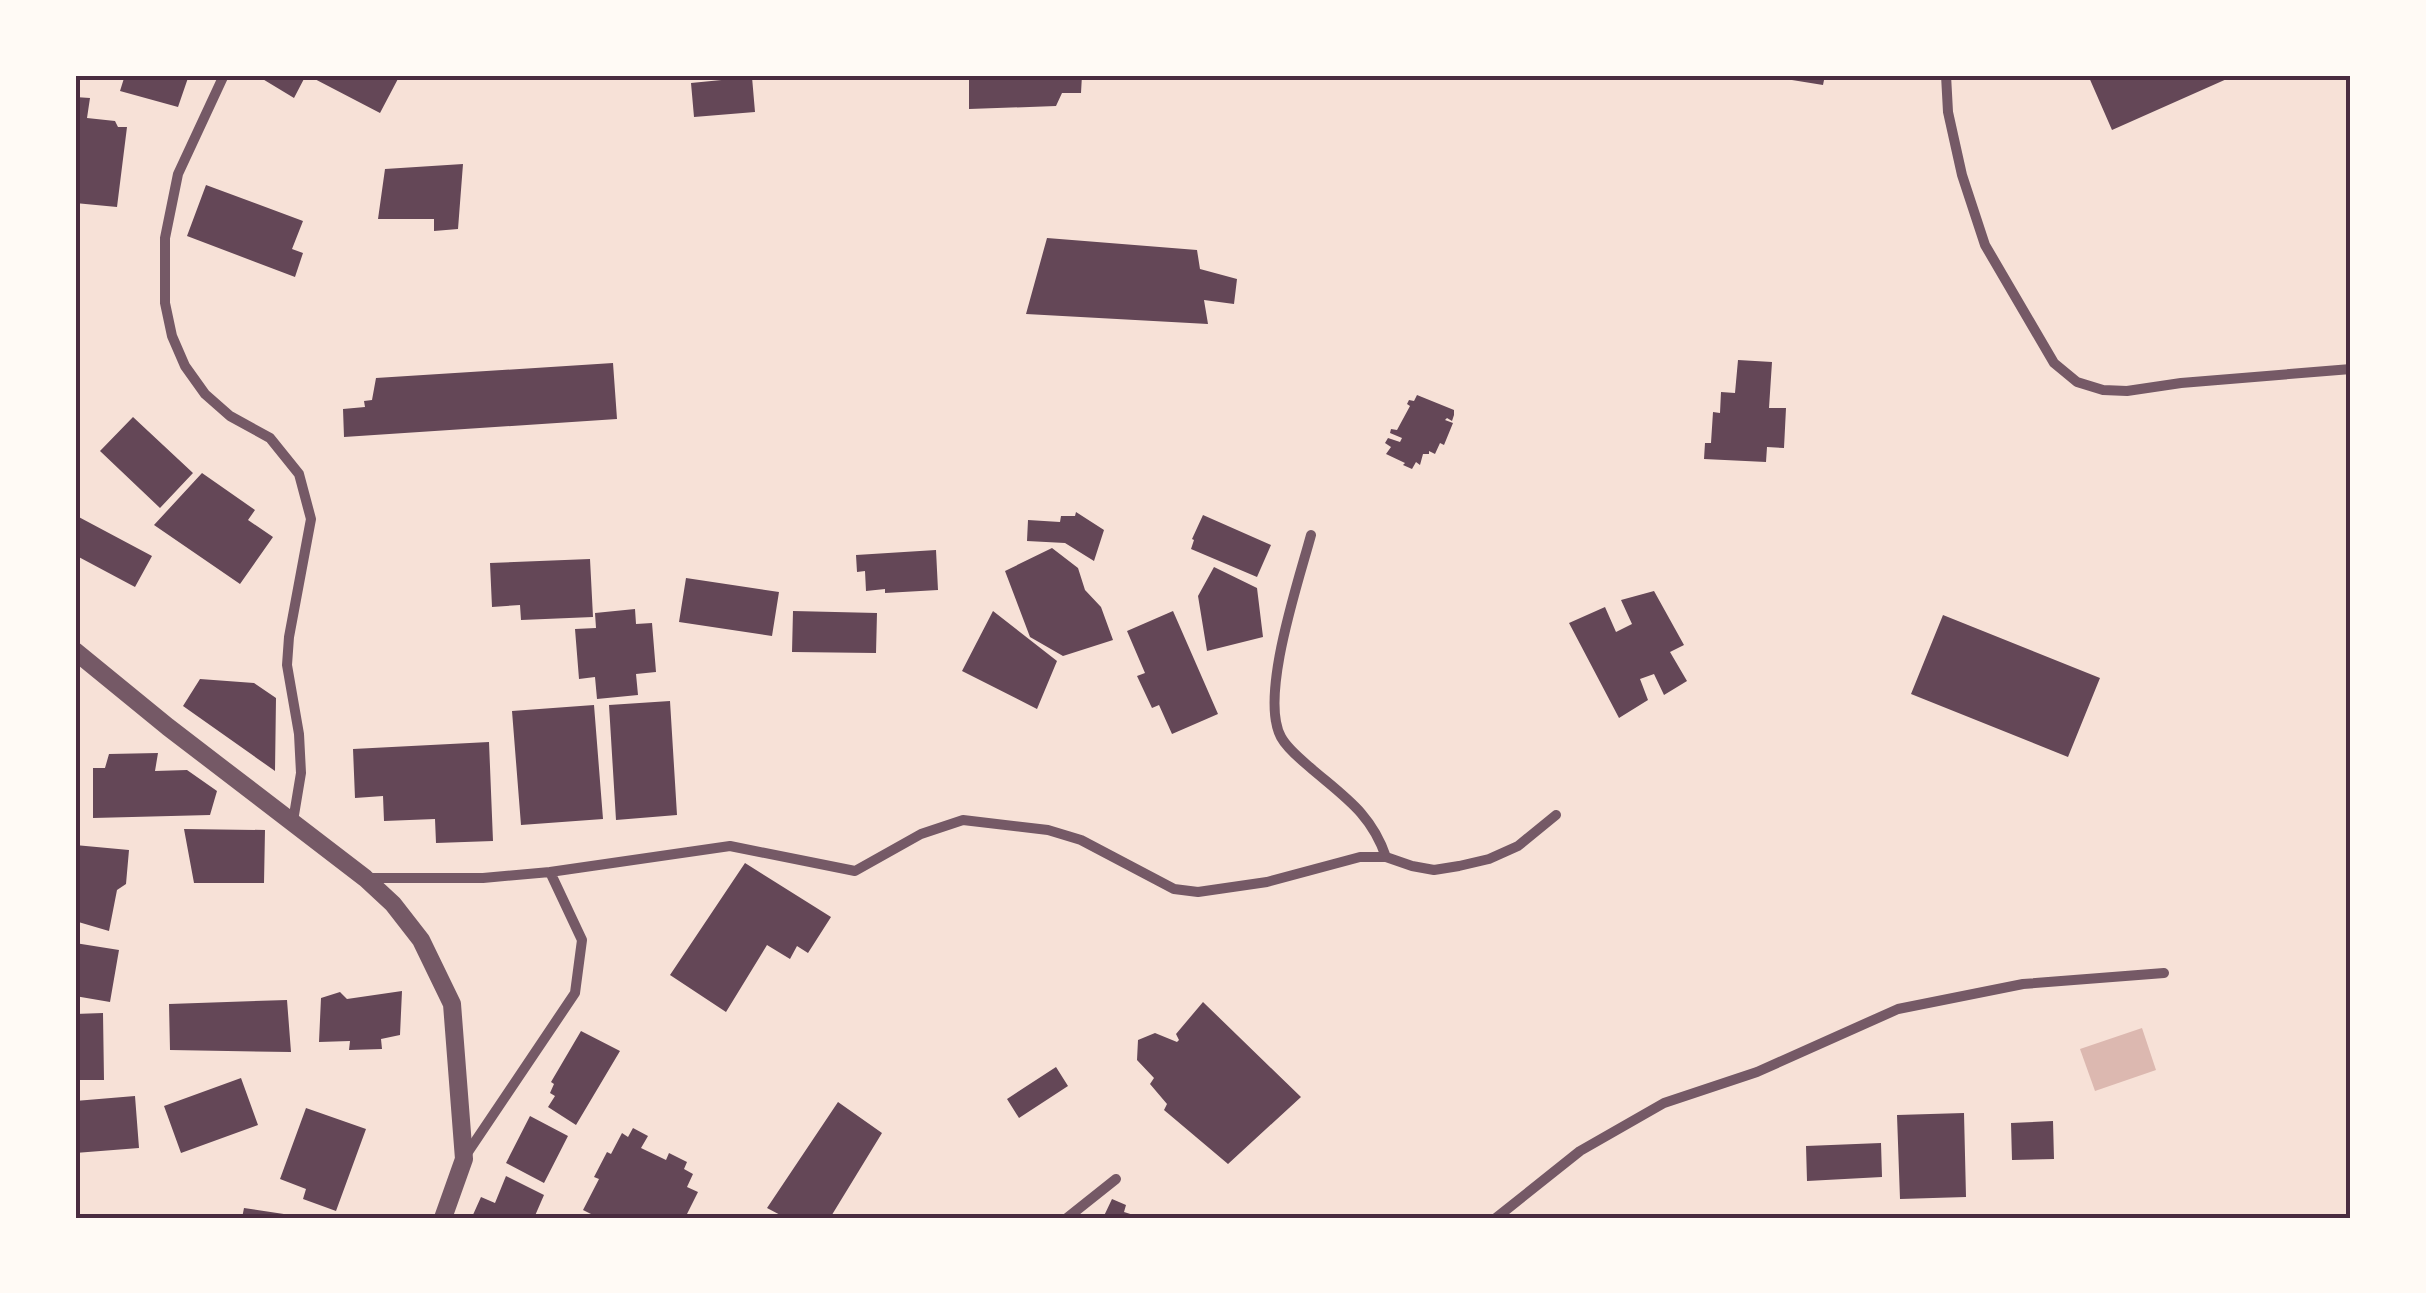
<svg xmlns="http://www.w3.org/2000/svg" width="2426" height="1293" font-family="Arial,sans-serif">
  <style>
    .water { fill: #dcb8b0 }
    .building { fill: #644757 }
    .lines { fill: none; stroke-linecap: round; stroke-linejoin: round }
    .minor { stroke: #755966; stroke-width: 10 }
    .tertiary { stroke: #755966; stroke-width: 18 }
    .neatline { fill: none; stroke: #4a2c40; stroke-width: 4 }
  </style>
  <rect width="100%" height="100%" fill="#f7e1d7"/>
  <path class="water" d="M2142,1028L2156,1070L2095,1091L2080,1049Z"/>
  <path class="building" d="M125,75H189L178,107L120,91Z
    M256,75H306L294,98Z
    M307,75H400L380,113Z
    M969,75H1082L1081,93H1062L1056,106L969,109Z
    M1774,75H1825L1823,85L1774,77Z
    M2088,75H2228L2229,78L2112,130Z
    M752,77L755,112L694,117L691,83Z
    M75,97L90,98L87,118L115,121L118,127H127L117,207L75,203Z
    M463,164L458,229L434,231V219H378L385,169Z
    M206,185L303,221L292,249L303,253L295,277L187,236Z
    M1047,238L1197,250L1200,269L1237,279L1234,304L1204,300L1208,324L1026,314Z
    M1738,360L1772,362L1769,408H1786L1784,448L1767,447L1766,462L1704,459L1705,443H1711L1713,412L1720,413L1721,392L1735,393Z
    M613,363L617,419L344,437L343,409L365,407L364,401L372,400L376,378Z
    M1417,395L1454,410V415L1452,421L1447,418L1445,420L1453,423L1444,445L1440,443L1435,454L1429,451V454H1423L1420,465L1416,462L1412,469L1403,465L1405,463L1386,454L1391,447L1385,443L1388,438L1400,442L1402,438L1390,433L1391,429L1397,430L1410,406L1407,404L1409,400L1414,401Z
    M133,417L193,473L160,508L100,451Z
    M202,473L255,510L248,520L273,537L240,584L154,525Z
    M1076,512L1104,530L1094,561L1065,543L1027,541L1028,520L1060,522L1061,516H1075Z
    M75,515L152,556L135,587L75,555Z
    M1203,515L1271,545L1257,577L1191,549L1194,540L1192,539Z
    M1052,548L1078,568L1085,590L1101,607L1113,640L1063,656L1030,637L1005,571Z
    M936,550L938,590L885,593V589L866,591L865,571L857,572L856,555Z
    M590,559L593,617L521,620L520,605L492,607L490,563Z
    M1214,567L1257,588L1263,637L1207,651L1198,596Z
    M686,578L779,592L772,636L679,622Z
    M1654,591L1684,645L1670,652L1687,681L1664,695L1654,674L1640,679L1648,700L1619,718L1569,623L1605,607L1616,632L1632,624L1621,600Z
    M635,609L636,624L652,623L656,672L636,674L638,695L597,699L595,677L579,679L575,629L596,628L595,613Z
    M793,611L877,613L876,653L792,652Z
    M993,611L1057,661L1037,709L962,671Z
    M1173,611L1218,714L1172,734L1159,705L1152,708L1137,676L1145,673L1127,631Z
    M1943,615L2100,678L2068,757L1911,694Z
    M200,679L254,683L276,698L275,771L183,706Z
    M670,701L677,815L616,820L609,705Z
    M594,705L603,819L521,825L512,711Z
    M489,742L493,841L436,843L435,819L384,821L383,796L355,798L353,749Z
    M158,753L155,771L187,770L217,791L210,815L93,818V768H105L109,754Z
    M184,829L265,830L264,883H194Z
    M75,845L129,850L126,884L117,890L109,931L75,921Z
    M745,863L831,917L808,953L797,946L790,959L767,945L726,1012L670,975Z
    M75,943L119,950L110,1002L75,996Z
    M402,991L400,1035L381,1039L382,1049L349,1050L350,1041L319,1042L321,998L340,992L347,999Z
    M287,1000L291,1052L170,1050L169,1004Z
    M1203,1002L1301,1097L1228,1164L1164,1110L1167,1104L1150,1084L1154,1078L1137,1060L1138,1040L1155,1033L1177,1042L1179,1040L1176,1034Z
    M103,1013L104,1080H75V1014Z
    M581,1031L620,1051L576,1125L548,1107L555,1096L550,1093L554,1084L551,1082Z
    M1056,1067L1068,1086L1019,1118L1007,1099Z
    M241,1078L258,1125L181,1153L164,1106Z
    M135,1096L139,1148L75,1153V1101Z
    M838,1102L882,1133L830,1218H786L767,1208Z
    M306,1108L366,1129L336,1211L303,1199L306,1189L280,1179Z
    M1964,1113L1966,1197L1900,1199L1897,1115Z
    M530,1116L568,1136L544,1183L506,1163Z
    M2053,1121L2054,1159L2012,1160L2011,1123Z
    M633,1128L648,1136L641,1148L666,1160L669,1153L687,1162L684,1169L693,1174L687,1187L698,1192L685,1218H599L583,1210L599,1179L594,1177L607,1152L611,1154L622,1133L628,1137Z
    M1881,1143L1882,1177L1807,1181L1806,1146Z
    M506,1176L544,1195L534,1218L472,1217L481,1197L495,1203Z
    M1112,1199L1126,1205L1124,1212L1143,1218H1103Z
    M244,1208L297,1216L296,1218H242Z"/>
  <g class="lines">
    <path class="minor" d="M224,75L178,174L165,238V303L172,336L185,366L205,394L230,416L270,438L299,474L311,519L289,637L287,665L299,734L301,773L293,821
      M529,75H553
      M1946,75L1948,112L1962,175L1985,245L2054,363L2077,382L2103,390L2127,391L2181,383L2351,369
      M1311,535C1299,580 1259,697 1281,737C1288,750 1303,761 1313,770C1346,798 1372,815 1386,857
      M550,872L730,846L855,871L921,834L963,820L1048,830L1081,840L1174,889L1198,892L1267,882L1360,857H1386L1412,866L1434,870L1459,866L1489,859L1518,846L1556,815
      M365,878H483L550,872L582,940L575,993L464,1158
      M1067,1218L1116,1179
      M1496,1218L1580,1151L1664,1103L1757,1072L1898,1009L2023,984L2164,973"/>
    <path class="tertiary" d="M75,651L168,727L365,878L393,904L421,940L452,1004L464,1159L443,1218"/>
  </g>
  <rect width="2426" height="1293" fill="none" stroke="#fffaf5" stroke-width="155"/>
  <rect x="78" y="78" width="2270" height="1138" class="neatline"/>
</svg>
